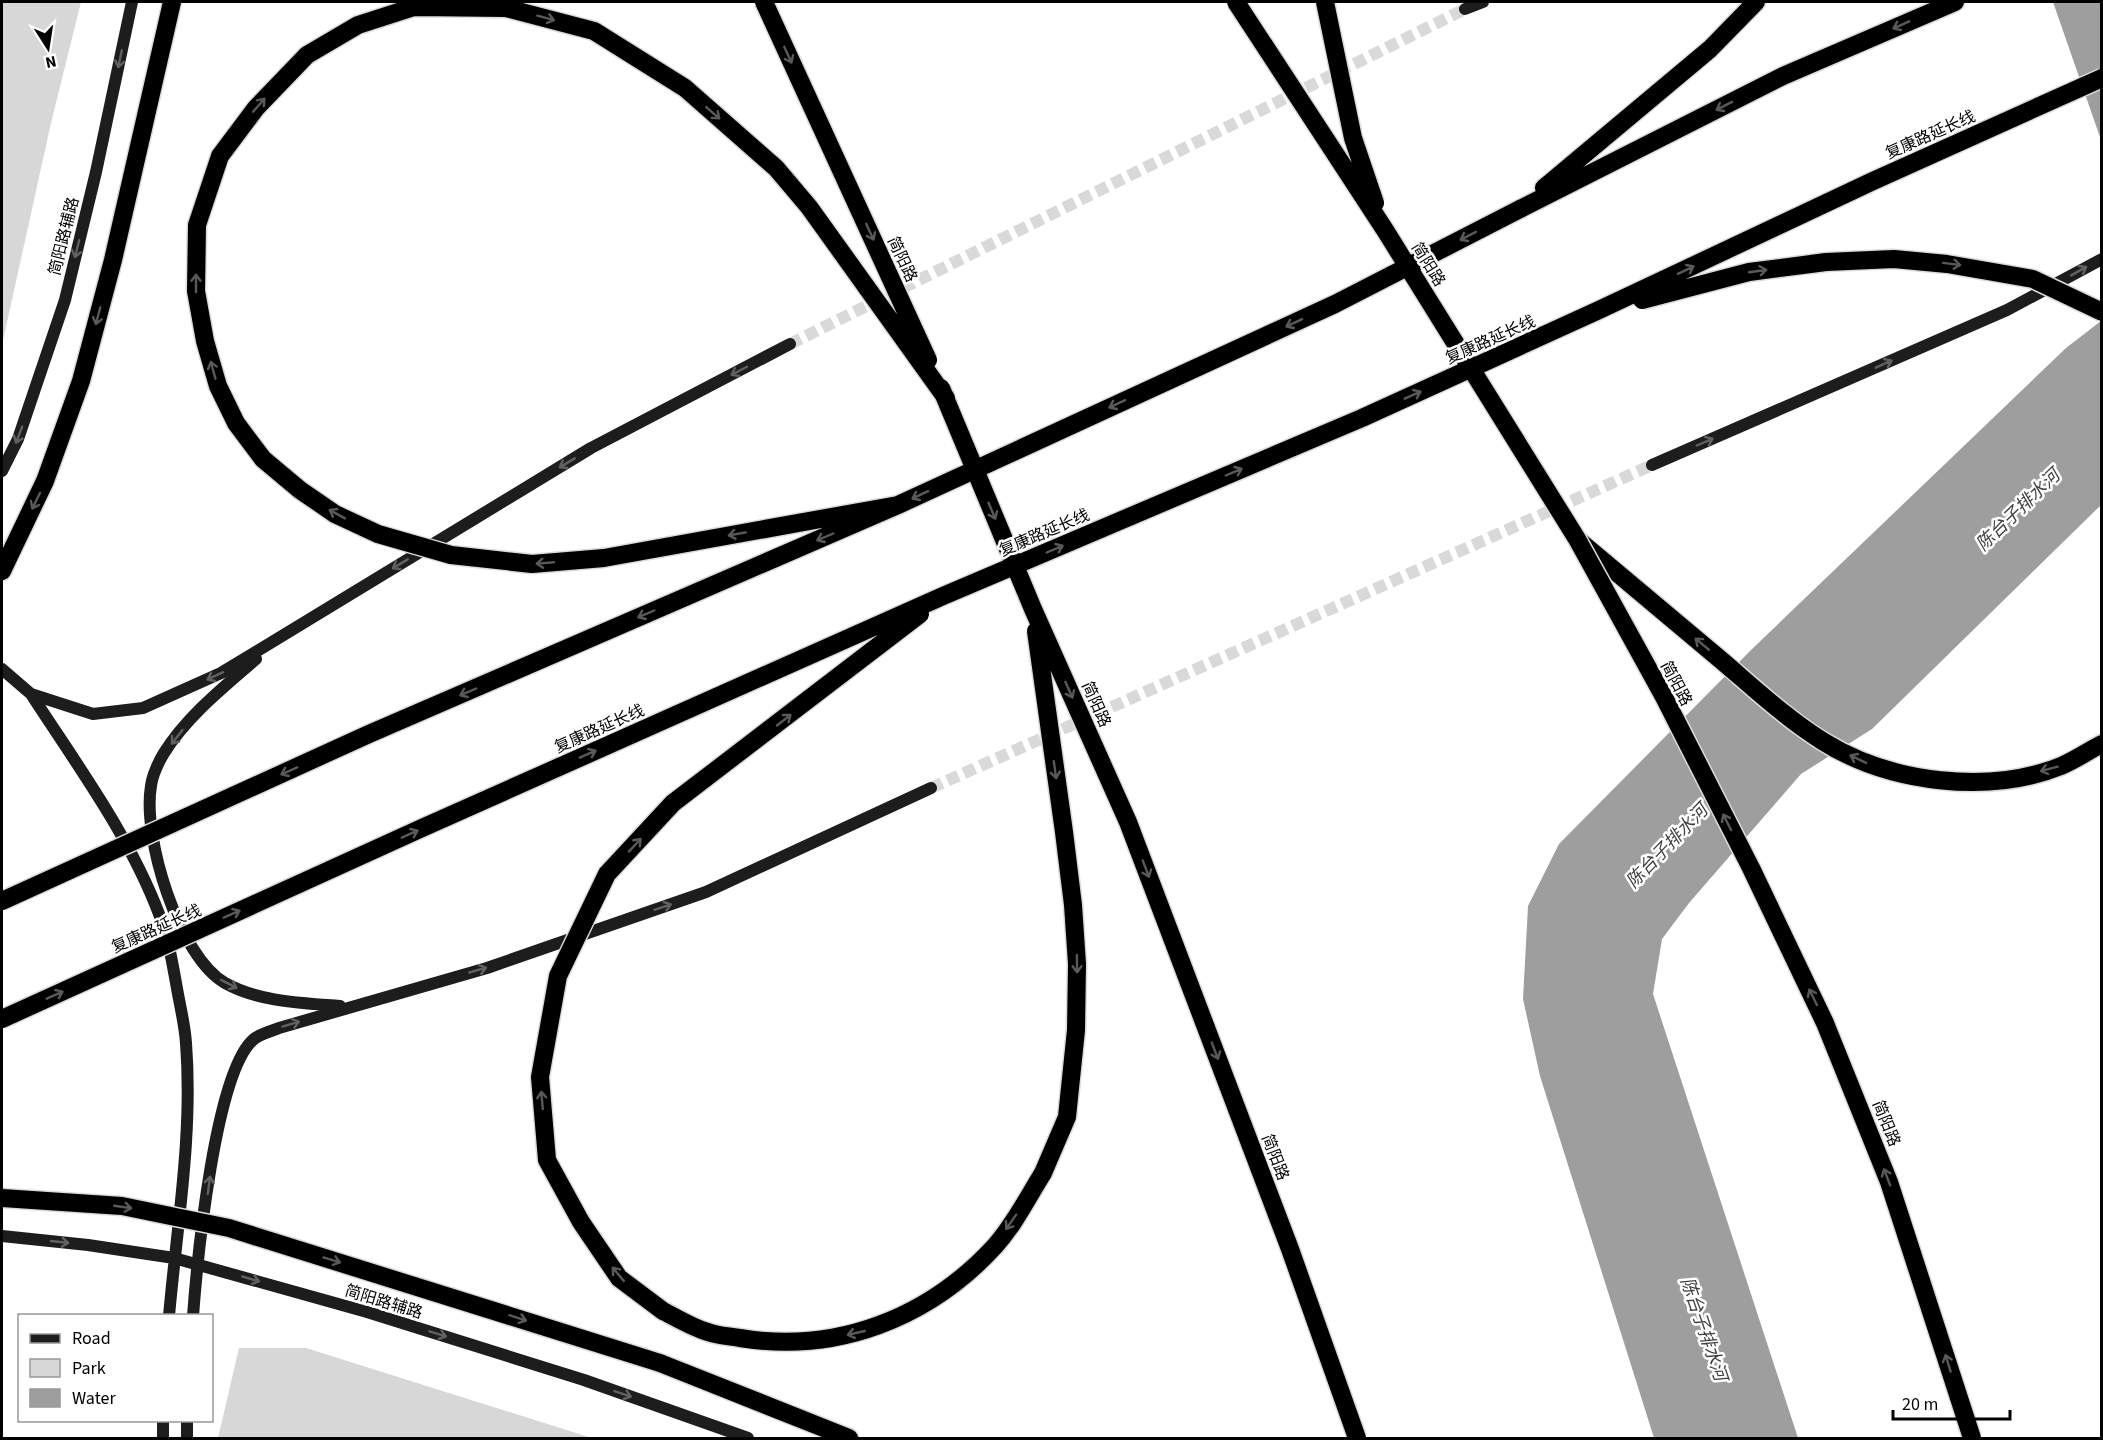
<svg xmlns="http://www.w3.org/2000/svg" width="2103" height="1440" font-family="'Source Sans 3','Noto Sans SC',sans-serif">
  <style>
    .green { fill: #d7d7d7 }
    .water { fill: #9e9e9e }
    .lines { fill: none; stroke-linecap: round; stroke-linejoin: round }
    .secondary-tunnel { stroke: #d9d9d9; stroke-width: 12; stroke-dasharray: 12 6; stroke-linecap: butt }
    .highway-casing { stroke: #dbdbdb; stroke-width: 21 }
    .secondary { stroke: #1d1d1d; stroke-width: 12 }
    .highway { stroke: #000; stroke-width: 18 }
    .highway-bridge-casing { stroke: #dbdbdb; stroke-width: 21; stroke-linecap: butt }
    .highway-bridge { stroke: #000; stroke-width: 18 }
    .oneway { stroke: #595959 }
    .oneway2 { stroke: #616161 }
    .labels { text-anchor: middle; stroke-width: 5; stroke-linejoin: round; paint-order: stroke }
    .street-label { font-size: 16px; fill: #000; stroke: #fff }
    .water-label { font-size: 18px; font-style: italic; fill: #3f3f3f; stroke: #fff }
  </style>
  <rect width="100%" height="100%" fill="#fff"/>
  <path class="green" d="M2,2H81L51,123L2,345Z
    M239,1348H306L592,1438H218Z"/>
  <path class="water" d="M2053,2H2101V140Z
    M2101,321V505L1872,729L1801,774L1689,903L1662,939L1653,994L1798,1438H1654L1540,1076L1523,999L1528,906L1559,844L1751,650L2066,348Z"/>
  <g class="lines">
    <path class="secondary-tunnel" d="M790,344L1465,9
      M931,788L1652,465"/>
    <g class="highway-casing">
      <path id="highway" d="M1544,188L1710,49L1756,2
        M1520,209L1783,76L1955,2
        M1578,540C1626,580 1673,620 1721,660C1755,689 1787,719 1824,742C1890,783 1989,795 2061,766C2075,760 2088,751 2102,744
        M2,571L45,481L81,381L113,260L172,2
        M663,1311C677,1318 693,1328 708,1332C718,1336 730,1336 740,1338C837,1354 929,1318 995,1246C1014,1225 1028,1197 1043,1173
        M660,1363L849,1438"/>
    </g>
    <path class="secondary" d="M1465,9L1483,2
      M1652,465L2007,310L2102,259
      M2,471L18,439L65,300L96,172L132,2
      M256,659C224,687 187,716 164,753C159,761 152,776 151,786C142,837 179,957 225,983C259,1002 302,1003 340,1006
      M2,669L31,694
      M2,1236L88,1245L174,1258L367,1312L584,1380L748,1438
      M169,1316C177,1225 193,1134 186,1043C185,1027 181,1010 178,994C173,967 169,939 159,914C129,835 77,765 31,694L93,714L143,708L221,673L591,448L790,344
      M193,1316C197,1262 215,1071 254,1039C260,1034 272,1031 279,1028L487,968L706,892L931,788
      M163,1438V1420
      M187,1438V1420"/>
    <use href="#highway" class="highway"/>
    <g class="highway-bridge-casing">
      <path id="highway-bridge" d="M764,2L928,360
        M1236,2L1385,230L1577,539L1664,697L1751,868L1825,1023L1889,1182L1972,1438
        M1325,2L1353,138L1375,203
        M1642,300L1749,272L1826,262L1894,259L1947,264L2033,279L2102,312
        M941,388L1033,609L1128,822L1290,1249L1357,1438
        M898,505L604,558L532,564L451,555L378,534L335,514L300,490L263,459L236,423L218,386L205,341L196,291L197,225L220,156L256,108L307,55L358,25L414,7L506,8L594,31L685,88L776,168L809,207L837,246L946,398
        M1036,631L1064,832L1073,905L1077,964L1076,1030L1067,1117L1043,1173
        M2,901L369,734L898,505L1335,304L1520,209
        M2,1019L422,828L943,596L1362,418L1599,310L1873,181L2102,78
        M2,1198L122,1206L229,1228L660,1363
        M663,1311L619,1278L581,1222L547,1160L540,1077L558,976L607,874L673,803L920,614"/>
    </g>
    <use href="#highway-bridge" class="highway-bridge"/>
  </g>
  <defs><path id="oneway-shaft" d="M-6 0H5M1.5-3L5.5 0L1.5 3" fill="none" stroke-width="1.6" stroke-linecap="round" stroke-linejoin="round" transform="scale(1.5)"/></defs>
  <g class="oneway">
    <use href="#oneway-shaft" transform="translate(546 18) rotate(15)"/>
    <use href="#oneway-shaft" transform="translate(1901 25) rotate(156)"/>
    <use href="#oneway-shaft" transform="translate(788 55) rotate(65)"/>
    <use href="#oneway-shaft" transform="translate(259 105) rotate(-49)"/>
    <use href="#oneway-shaft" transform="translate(1724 106) rotate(153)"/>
    <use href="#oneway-shaft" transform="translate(713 113) rotate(41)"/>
    <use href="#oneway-shaft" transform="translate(870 232) rotate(65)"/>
    <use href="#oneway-shaft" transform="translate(1468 236) rotate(153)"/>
    <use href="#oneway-shaft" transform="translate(1952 264) rotate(7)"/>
    <use href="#oneway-shaft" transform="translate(1686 270) rotate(-25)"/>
    <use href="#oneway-shaft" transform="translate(1758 271) rotate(-8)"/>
    <use href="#oneway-shaft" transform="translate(196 283) rotate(-90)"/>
    <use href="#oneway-shaft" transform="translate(98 316) rotate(105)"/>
    <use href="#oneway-shaft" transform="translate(1294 323) rotate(155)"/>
    <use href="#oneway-shaft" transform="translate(213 370) rotate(-106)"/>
    <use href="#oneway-shaft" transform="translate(1413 395) rotate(-24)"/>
    <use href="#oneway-shaft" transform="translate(1117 404) rotate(155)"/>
    <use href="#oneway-shaft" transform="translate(1234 472) rotate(-23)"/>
    <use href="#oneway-shaft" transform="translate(920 495) rotate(155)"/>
    <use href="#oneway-shaft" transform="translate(36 501) rotate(116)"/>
    <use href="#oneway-shaft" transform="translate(992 511) rotate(67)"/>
    <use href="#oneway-shaft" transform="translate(337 514) rotate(-151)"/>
    <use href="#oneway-shaft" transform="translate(737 534) rotate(170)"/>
    <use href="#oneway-shaft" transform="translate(825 537) rotate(157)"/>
    <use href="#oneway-shaft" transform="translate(1055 549) rotate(-23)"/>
    <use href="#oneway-shaft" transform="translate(545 563) rotate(175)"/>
    <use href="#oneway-shaft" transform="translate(646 614) rotate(157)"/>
    <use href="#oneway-shaft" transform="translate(1702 644) rotate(-140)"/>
    <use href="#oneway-shaft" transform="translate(1069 690) rotate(66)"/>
    <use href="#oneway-shaft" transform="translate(468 692) rotate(157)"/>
    <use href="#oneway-shaft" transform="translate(784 720) rotate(-38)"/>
    <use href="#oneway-shaft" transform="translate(588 754) rotate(-24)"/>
    <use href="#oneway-shaft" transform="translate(1858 759) rotate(-154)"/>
    <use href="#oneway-shaft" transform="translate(2049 769) rotate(165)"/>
    <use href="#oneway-shaft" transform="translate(1055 770) rotate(82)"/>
    <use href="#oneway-shaft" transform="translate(289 771) rotate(156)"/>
    <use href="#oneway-shaft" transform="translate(1727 822) rotate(-117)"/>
    <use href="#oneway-shaft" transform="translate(410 834) rotate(-24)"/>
    <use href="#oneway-shaft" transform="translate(635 845) rotate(-47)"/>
    <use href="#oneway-shaft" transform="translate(1146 869) rotate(69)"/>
    <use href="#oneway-shaft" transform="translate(232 914) rotate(-24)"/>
    <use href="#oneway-shaft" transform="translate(1077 964) rotate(89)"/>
    <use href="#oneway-shaft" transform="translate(55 995) rotate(-24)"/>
    <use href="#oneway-shaft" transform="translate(1813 997) rotate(-116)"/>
    <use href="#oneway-shaft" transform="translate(1215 1051) rotate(69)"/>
    <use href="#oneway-shaft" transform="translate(542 1100) rotate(-95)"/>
    <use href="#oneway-shaft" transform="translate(1887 1177) rotate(-111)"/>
    <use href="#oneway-shaft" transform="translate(123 1207) rotate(8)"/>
    <use href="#oneway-shaft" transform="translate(1011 1222) rotate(125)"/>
    <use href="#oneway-shaft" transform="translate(332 1260) rotate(17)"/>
    <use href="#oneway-shaft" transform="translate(618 1274) rotate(-130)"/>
    <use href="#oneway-shaft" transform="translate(518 1318) rotate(18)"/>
    <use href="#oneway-shaft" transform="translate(856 1333) rotate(167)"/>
    <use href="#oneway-shaft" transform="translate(1948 1363) rotate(-107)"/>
  </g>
  <g class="oneway2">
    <use href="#oneway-shaft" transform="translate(120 59) rotate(102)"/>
    <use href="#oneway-shaft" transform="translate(77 249) rotate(104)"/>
    <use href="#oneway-shaft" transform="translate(2079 271) rotate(-29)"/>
    <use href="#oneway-shaft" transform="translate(1884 364) rotate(-24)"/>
    <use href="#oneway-shaft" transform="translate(739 371) rotate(152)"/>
    <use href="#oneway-shaft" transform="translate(19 435) rotate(111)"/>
    <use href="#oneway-shaft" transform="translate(1705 442) rotate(-23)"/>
    <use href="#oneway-shaft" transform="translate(567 463) rotate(149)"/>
    <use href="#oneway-shaft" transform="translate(400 564) rotate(149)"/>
    <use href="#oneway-shaft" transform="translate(215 676) rotate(155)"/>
    <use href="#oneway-shaft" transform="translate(177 737) rotate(128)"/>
    <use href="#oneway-shaft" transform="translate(663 907) rotate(-19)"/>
    <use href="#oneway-shaft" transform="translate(478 970) rotate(-16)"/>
    <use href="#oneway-shaft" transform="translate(229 984) rotate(27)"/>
    <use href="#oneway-shaft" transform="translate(291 1024) rotate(-17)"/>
    <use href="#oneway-shaft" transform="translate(209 1185) rotate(-82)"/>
    <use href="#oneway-shaft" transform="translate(60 1242) rotate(6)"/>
    <use href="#oneway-shaft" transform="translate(251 1279) rotate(16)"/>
    <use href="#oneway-shaft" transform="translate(438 1334) rotate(17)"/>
    <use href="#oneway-shaft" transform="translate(623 1394) rotate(19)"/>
  </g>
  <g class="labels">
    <g class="street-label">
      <text transform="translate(1930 134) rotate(-24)" y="6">复康路延长线</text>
      <text transform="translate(63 236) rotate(-76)" y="6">简阳路辅路</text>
      <text transform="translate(903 259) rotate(65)" y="6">简阳路</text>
      <text transform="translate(1429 264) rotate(58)" y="6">简阳路</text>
      <text transform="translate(1490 339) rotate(-24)" y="6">复康路延长线</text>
      <text transform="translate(1044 532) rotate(-23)" y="6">复康路延长线</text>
      <text transform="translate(1677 683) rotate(62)" y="6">简阳路</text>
      <text transform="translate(1097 704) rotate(66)" y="6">简阳路</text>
      <text transform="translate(599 728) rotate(-24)" y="6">复康路延长线</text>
      <text transform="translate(156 928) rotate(-24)" y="6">复康路延长线</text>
      <text transform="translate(1887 1123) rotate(68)" y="6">简阳路</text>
      <text transform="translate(1276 1157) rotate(69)" y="6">简阳路</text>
      <text transform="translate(384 1301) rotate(17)" y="6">简阳路辅路</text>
    </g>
    <g class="water-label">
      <text transform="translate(2018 510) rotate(-44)" y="6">陈台子排水河</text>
      <text transform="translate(1667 846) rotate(-46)" y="6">陈台子排水河</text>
      <text transform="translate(1704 1329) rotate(71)" y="6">陈台子排水河</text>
    </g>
  </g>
  <rect width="2103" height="1440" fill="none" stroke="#000000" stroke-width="6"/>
  <rect x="18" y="1314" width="195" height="108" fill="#ffffff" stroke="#999999" stroke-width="1.5"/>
  <rect x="30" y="1334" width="30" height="9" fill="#1d1d1d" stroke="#999999" stroke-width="1.5"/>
  <text x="72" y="1344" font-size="18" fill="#000000">Road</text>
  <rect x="30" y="1359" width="30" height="18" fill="#d7d7d7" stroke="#999999" stroke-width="1.5"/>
  <text x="72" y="1374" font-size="18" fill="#000000">Park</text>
  <rect x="30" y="1389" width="30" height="18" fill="#9e9e9e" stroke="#999999" stroke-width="1.5"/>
  <text x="72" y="1404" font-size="18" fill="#000000">Water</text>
  <g transform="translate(48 48) rotate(168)" stroke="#ffffff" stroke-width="4.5" paint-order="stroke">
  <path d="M0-4.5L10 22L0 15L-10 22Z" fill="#000000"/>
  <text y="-9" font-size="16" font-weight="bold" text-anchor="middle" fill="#000000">N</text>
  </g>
  <path d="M1893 1410v9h117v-9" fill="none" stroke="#000000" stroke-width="3"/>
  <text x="1902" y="1410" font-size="18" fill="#000000" stroke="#ffffff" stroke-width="4.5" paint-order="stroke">20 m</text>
</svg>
